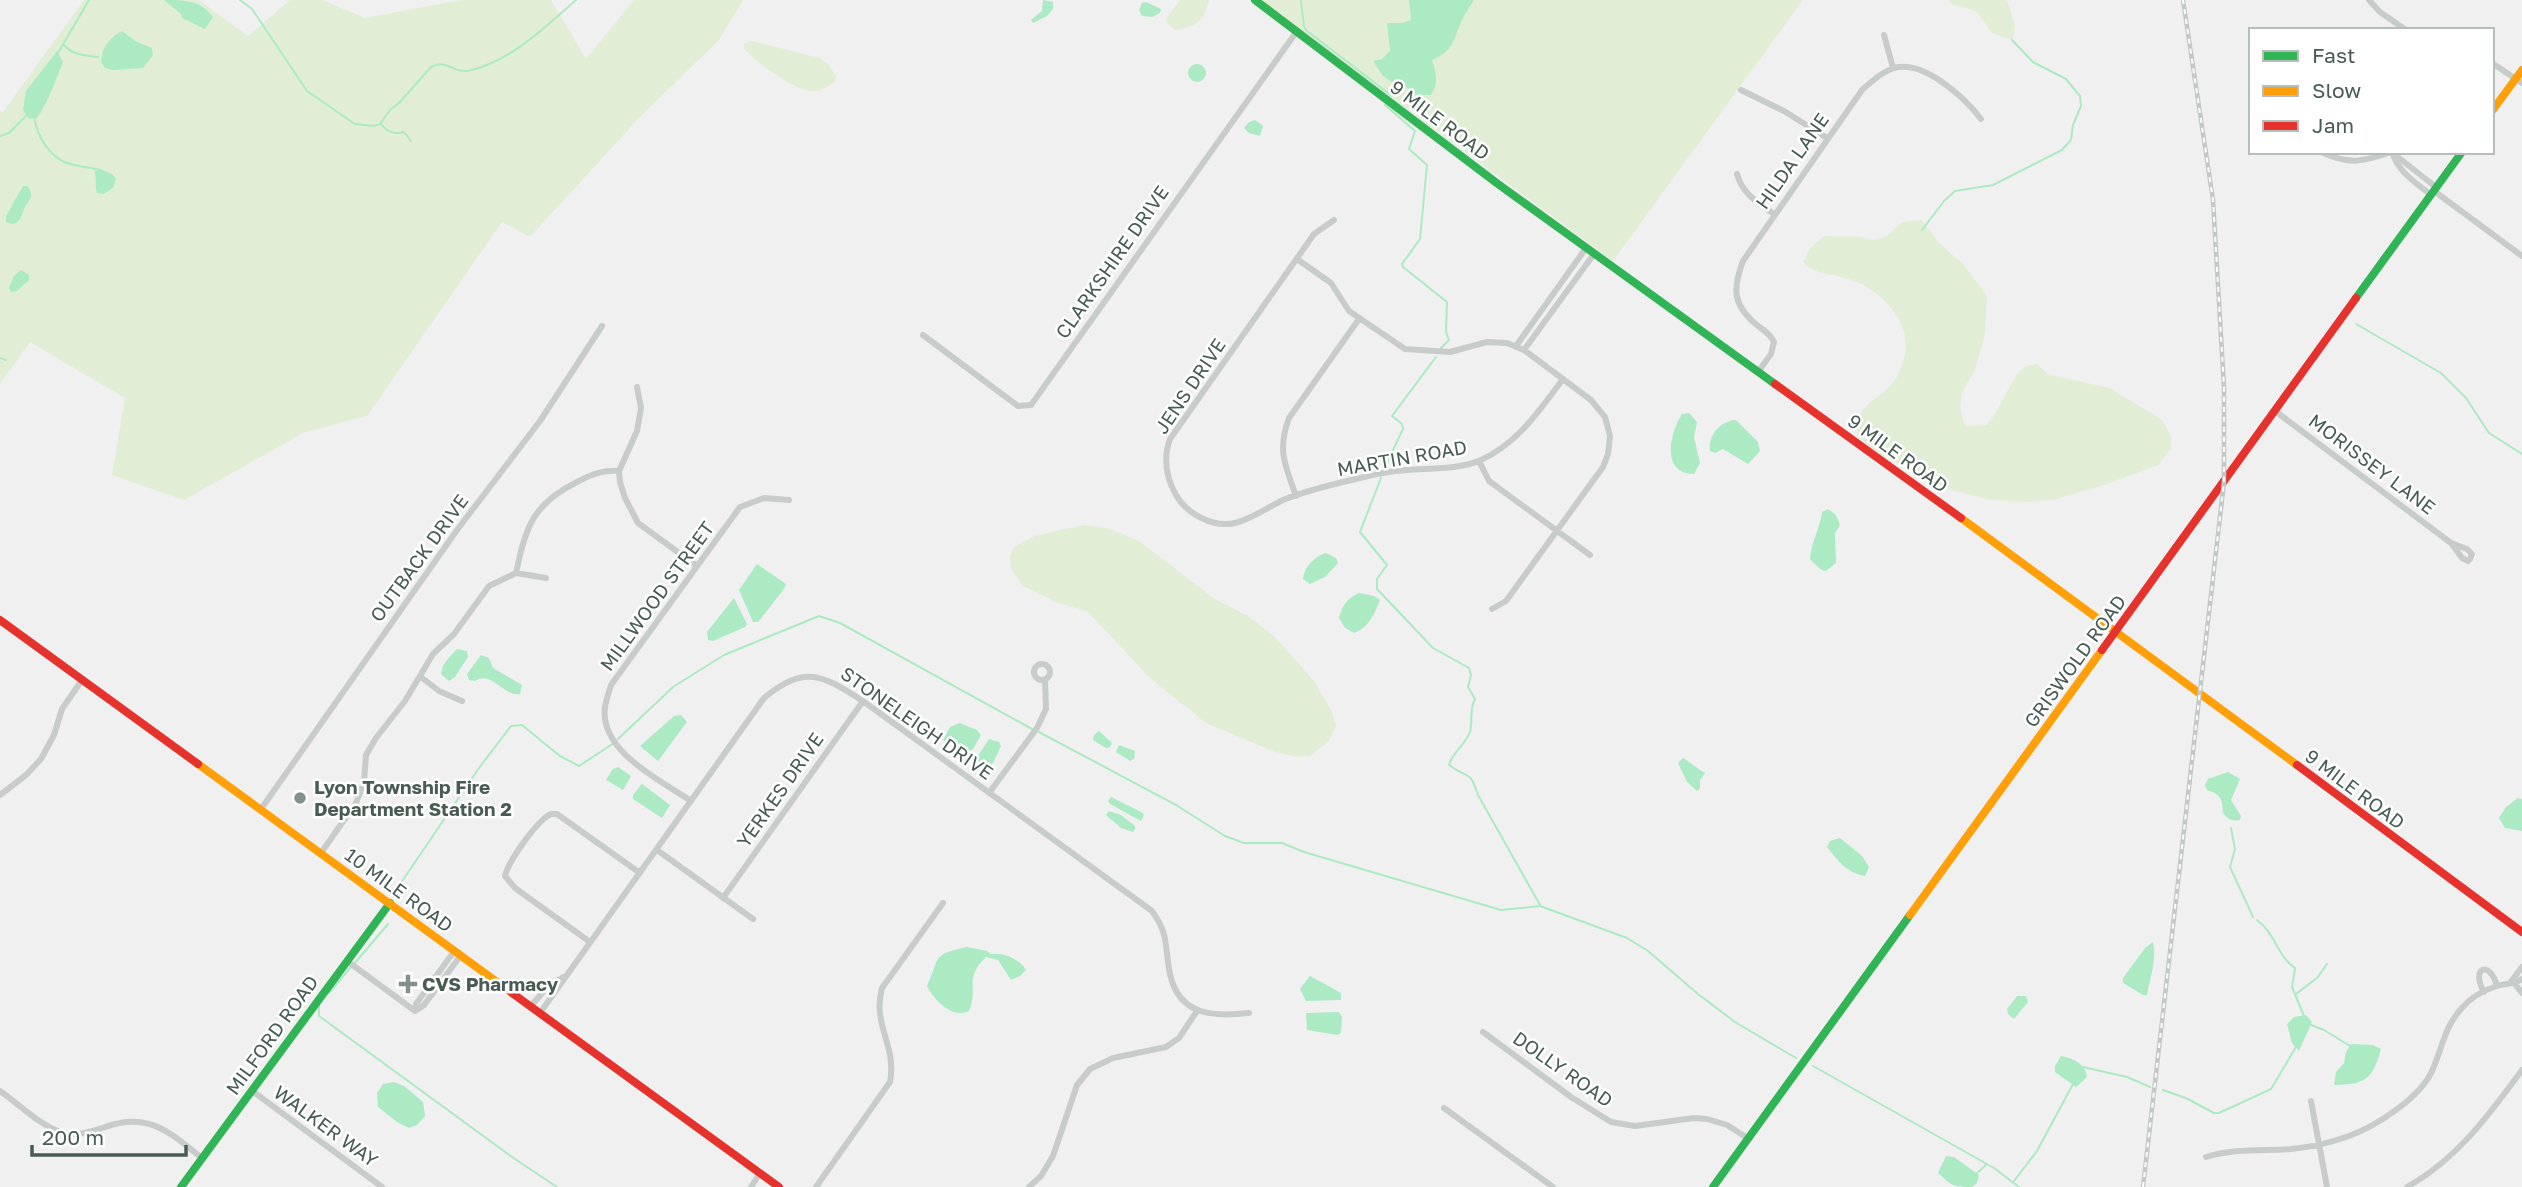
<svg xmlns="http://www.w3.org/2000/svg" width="2522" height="1187" font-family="'Golos Text',sans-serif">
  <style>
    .green { fill: #e1eed5 }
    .water { fill: #abeac2 }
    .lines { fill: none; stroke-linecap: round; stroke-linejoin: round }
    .stream { stroke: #abeac2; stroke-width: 2 }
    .street { stroke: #c7ccca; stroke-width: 6 }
    .fast { stroke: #30b455; stroke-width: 8 }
    .slow { stroke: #ff9f0a; stroke-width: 8 }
    .jam { stroke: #e5322d; stroke-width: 8 }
    .rail-casing { stroke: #c3c7c6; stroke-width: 4.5 }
    .rail { stroke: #fff; stroke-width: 2; stroke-dasharray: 5; stroke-linecap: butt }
    .poi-dot { fill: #83908b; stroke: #fff; stroke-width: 2.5 }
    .labels { text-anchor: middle; stroke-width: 5; stroke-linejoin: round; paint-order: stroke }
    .street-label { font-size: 19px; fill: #485c54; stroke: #fff }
    .poi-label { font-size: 19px; font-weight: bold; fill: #485c54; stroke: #fff; text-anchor: start }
  </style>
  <rect width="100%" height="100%" fill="#f0f0f0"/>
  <path class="green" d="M84,0H199L248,36L290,0H322L365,18L460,0H551L586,59L634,0H743L719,40L640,117L530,237L502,222L367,416L305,432L184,500L112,475L125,398L30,342L0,384V111L3,112Z
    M1180,0H1209C1205,20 1195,28 1175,30L1167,23L1166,19Z
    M1260,0H1803L1613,261Z
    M1948,0H2007L2015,26L2013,38L2011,40L1992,33L1976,11L1952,4Z
    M752,41L819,58L828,64L836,76L835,82C829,85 822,91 816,91C796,93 758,63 744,49V44Z
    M1922,220L1941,245L1964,265L1987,296L1985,334L1975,370L1962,392L1960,406L1965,426L1986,425C2001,411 2012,374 2025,367C2026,366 2036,364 2037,364L2049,375L2110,388L2162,420L2171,436V449L2158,465L2104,485L2052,500L2025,502L1991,500L1948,489L1881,455L1857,436C1854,403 1879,402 1894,381C1909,359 1910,333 1894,312C1881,294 1863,282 1842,277C1824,272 1817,275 1803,262L1811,247L1824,236L1861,237L1874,240L1887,236L1902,222Z
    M1083,525L1108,528L1139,541L1215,599L1248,616L1275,637L1314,681L1331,710L1336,726L1329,741L1310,756L1298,757L1275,752L1206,723L1151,679L1088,612L1054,601L1023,586L1011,569L1010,556L1014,547L1034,536Z"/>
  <path class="water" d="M164,0C184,0 201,0 213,17L205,29L182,18L181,14Z
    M1043,0L1053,2V9L1047,16L1033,23L1031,20L1042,11Z
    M1409,0H1474C1470,7 1465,13 1462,20C1453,40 1454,51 1432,60C1436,73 1439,82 1431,95H1416L1403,85L1392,82L1383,76L1373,61L1382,59L1390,51L1387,23H1402L1411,20Z
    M1146,2L1161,9L1160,13L1152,17L1142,16L1139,10L1142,3Z
    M122,31L137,42L152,48L153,55L143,68L112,70L105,68L101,62C102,47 110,37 122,31Z
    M57,51L63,62C55,81 49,101 37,118L29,119L23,110L26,91Z
    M1188 73a9 9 0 1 1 18 0a9 9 0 1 1-18 0Z
    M1255,120L1263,126L1260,136L1249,133L1244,128L1249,122Z
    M98,168L112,174L116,179L113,188L103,194L97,193C95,186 96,179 95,171Z
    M23,186H27C30,190 32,192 31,197C31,198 25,206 25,207C20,217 20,228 6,222V216Z
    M21,270L29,275V280L17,291L11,292L9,288L14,276Z
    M1689,413L1697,422L1694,437L1700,463L1694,474C1660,473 1670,433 1682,414Z
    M1736,420L1758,442L1760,451L1748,464L1723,449L1715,453L1710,451C1708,435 1720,421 1736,420Z
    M1828,509L1836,515L1840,525L1835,533L1836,563L1826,571L1820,569L1810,559C1811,542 1820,529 1822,512Z
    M1326,553L1336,558L1338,563L1325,577L1310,584L1303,579C1304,567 1315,556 1326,553Z
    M757,564L786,584L784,589L758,622H753L739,590Z
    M1359,593L1374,596L1380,600C1374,615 1369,627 1354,633L1345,628L1339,618C1342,605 1347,599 1359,593Z
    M734,598L747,624L745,627L713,641L708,640L707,632Z
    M457,649L467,651L468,657L455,677L449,681L441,674C442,663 450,657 457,649Z
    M481,655L489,658L493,668L522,685L520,694C503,697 492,670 475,681L469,680L467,674Z
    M681,715L687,722L658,761L640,746L674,716Z
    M960,723L977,730L981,735L973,749L965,754L943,740L950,727Z
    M1099,731L1112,743L1110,747L1106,748L1093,740L1094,735Z
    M989,739L999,742L1001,746L993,763L982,768L974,762Z
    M1119,745L1135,751L1134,759L1130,761L1116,752Z
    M1683,758C1686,759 1699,770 1705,773L1700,780V788L1697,791L1687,782L1678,763Z
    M618,767L631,776L623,790L606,780L613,769Z
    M2228,772L2240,779L2231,800L2241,816L2240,820C2232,822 2228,819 2223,813C2222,799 2222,795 2207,790L2205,785L2208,779Z
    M642,784L670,805L662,818L633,799V795Z
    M1111,797L1141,812L1144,815L1141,821L1110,804L1108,801Z
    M2518,798L2522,799V831L2505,828L2499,818L2506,807Z
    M1109,811L1121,815L1135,826V829L1133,832L1121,828L1106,815Z
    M1840,838L1862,856L1869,867L1865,876C1847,873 1838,861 1827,847L1830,841Z
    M2153,942C2157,961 2150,977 2147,995H2143L2123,983V978L2145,948Z
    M967,947L987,951L991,954C1003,952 1020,959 1026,970L1020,976L1011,980L998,960L986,957C963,979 979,988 969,1011C952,1019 934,1000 927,986C941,956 931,955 967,947Z
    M1310,976L1341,993V1000L1306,1001L1300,989Z
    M2017,996H2026L2028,1002L2014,1019L2008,1014L2007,1009Z
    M1339,1012L1342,1017L1341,1033L1337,1035L1307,1030L1306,1013Z
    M2306,1015L2312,1022L2299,1051L2292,1043L2287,1024L2294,1017Z
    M2351,1044L2373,1045L2381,1049C2372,1081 2365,1084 2334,1085L2336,1072L2344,1063L2346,1052Z
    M2061,1056C2073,1058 2086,1064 2087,1077L2076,1087L2055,1072V1066Z
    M394,1082L404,1086L423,1102L425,1116L417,1125L409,1128L397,1122L378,1107L377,1093L383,1084Z
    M1946,1156L1954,1157L1979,1175L1977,1183L1972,1187C1953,1187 1952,1186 1938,1173Z"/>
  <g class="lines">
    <path class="stream" d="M240,0L252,9L307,91L355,124L373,126L380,124L390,110L399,103L431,67C449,58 452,75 472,70C512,60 545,27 576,0
      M1301,0L1304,27L1307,31L1392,96
      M64,45C74,56 84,55 98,57
      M58,53L89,0
      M1385,105L1415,131L1409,149L1427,165L1420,239L1402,264L1403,267L1447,302L1446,332L1449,340L1441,348
      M34,117C37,135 48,156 67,163C76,166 86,167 96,169
      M381,124C387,132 394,135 404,132L411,141
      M0,136L9,133L26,116
      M1922,230L1944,201L1955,191L1993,185L2062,150L2071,140L2073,125L2081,106L2080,96L2066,79L2033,62L2012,40
      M2356,324L2441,373L2466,398L2489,433L2522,454
      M0,358L6,360
      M1384,469L1403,429L1402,424L1392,416L1436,357
      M1381,478L1360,532L1387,565L1377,579V589L1433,648L1469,668L1471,675L1468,687L1475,699C1469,709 1473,721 1470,732C1465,745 1452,753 1449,765C1469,780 1469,768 1478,795L1540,905
      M1037,731L1176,805L1225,836L1244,843H1282L1304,852L1501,910L1540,906L1627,938L1648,951L1698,994L1735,1022L1796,1058
      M618,739L673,687L724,655L819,616L840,623L1032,729
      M2231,828L2235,849L2230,867L2253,917
      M392,896L479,768L511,726L522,725L560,756L579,766L614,743
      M2257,920C2275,933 2278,957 2295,968L2292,987L2304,1016
      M354,964L388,924
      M329,993L350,968
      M2296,994L2317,978L2327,964
      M319,1006V1016L512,1157L557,1187
      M2311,1025L2324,1030L2350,1046
      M1813,1066L1994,1168L2019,1187
      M2083,1067L2127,1077L2150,1087
      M2163,1090L2188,1099L2214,1113H2219L2271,1089L2296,1047
      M1976,1174L1986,1165
      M2014,1181L2037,1151L2073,1084"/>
    <path class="street" d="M2369,0L2380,12L2406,30
      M1884,35L1893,68
      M2492,63L2522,83
      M1741,90L1784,111L1827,138
      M2321,152C2349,165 2363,162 2391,152
      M2392,152C2399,173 2415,182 2431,195
      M2394,154L2437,188
      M1737,174C1742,194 1759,203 1774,214
      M2434,191L2522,256
      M1334,220L1314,234L1170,439C1163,458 1166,477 1176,495C1187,514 1213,528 1235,523C1252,519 1268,507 1283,500C1307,490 1335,484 1360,478C1375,474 1392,471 1407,470C1431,468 1458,470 1481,460C1518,443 1539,411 1563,379
      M1297,259L1331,283L1349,311L1405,349L1450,352L1487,342L1507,343L1524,350L1591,400L1605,417L1610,436L1608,454L1603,467L1506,601L1492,609
      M923,335L1018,406L1031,405L1297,31
      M1516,346L1586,248
      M1524,350L1594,254
      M1758,372L1771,354L1774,342C1771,335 1765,331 1758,326C1733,306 1732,290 1743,261L1862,90C1872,81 1882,72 1894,68C1924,60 1964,97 1981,119
      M637,387L641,408L637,431L619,471L620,482L625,498L638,523L697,566
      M2275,411L2451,543L2467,549L2472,554L2470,559L2468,561L2462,558L2451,543
      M1479,461L1489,481L1590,555
      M1296,496C1285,465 1277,450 1289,418L1359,319
      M516,573C526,526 533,504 577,482C592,474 603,470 619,471
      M1034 672a8 8 0 1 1 16 0a8 8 0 1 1-16 0Z
      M421,677L439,691L462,701
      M989,793L1037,728L1046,709L1045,679
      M0,795L26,775L41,759L54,735L62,709L82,680
      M691,801C660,780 599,751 605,707C606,700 609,692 611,685L740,507L764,498L789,500
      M261,809L457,530L540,421L602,326
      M657,850L753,919
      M321,853L356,803L364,782L366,755L376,738L405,701L433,654L454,634L489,586L516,573L546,578
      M723,898L863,701
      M590,942L515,888L505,876C508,862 538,819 551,814H557L640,873
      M455,950L416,1004L415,1011L424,1005L461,955
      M347,961L415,1011
      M2510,983L2522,967
      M2515,984L2522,993
      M2484,992C2470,967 2490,960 2497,986
      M531,1006L549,985L564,977
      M540,1013L764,698C806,664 822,675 863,701L1152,911C1170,936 1164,946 1170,974C1179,1016 1214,1017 1249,1013
      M1483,1032L1571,1097L1611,1122L1635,1126L1694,1118L1707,1119L1727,1125L1749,1139
      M251,1090L382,1187
      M0,1091C19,1104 40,1126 63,1133C77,1137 92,1131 105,1127C149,1111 170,1133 202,1158
      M2311,1101L2327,1187
      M1444,1108L1553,1187
      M2206,1157C2234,1148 2263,1151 2291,1149C2312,1147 2330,1143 2349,1136C2376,1126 2420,1098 2432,1071C2442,1049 2444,1028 2461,1009C2470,998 2484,990 2497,986C2507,983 2514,985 2522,979
      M751,1187L760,1173
      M816,1187L890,1082C897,1045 872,1026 882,988L943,903
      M1029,1187L1041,1176L1053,1156L1077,1085L1090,1069L1113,1058L1166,1047L1179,1038L1197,1011
      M2407,1187C2457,1159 2489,1115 2522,1070"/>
    <path class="fast" d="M1255,0L1498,184L1775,384
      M2356,298L2462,152
      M181,1187L390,903
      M1713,1187L1910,915"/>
    <path class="slow" d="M2492,111L2522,70
      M1961,518L2297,765
      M198,764L512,993
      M1910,915L2102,650"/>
    <path class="jam" d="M1775,384L1961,518
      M0,620L198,764
      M2102,650L2356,298
      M2297,765L2522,932
      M512,993L779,1187"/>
    <g class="rail-casing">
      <path id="rail" d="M2143,1187L2224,482V387L2213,200L2183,0"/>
    </g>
    <use href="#rail" class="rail"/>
  </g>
  <g class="poi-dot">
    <circle cx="300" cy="798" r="7"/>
    <path d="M404.5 973.5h7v7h7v7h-7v7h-7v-7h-7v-7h7z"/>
  </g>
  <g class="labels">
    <g class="street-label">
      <text transform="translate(1440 120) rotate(37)" y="7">9 MILE ROAD</text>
      <text transform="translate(1792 161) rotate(-55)" y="7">HILDA LANE</text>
      <text transform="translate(1112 262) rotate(-55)" y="7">CLARKSHIRE DRIVE</text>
      <text transform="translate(1190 386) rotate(-56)" y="7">JENS DRIVE</text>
      <text transform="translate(1898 453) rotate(36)" y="7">9 MILE ROAD</text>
      <text transform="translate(1402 458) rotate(-10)" y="7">MARTIN ROAD</text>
      <text transform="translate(2372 464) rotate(37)" y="7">MORISSEY LANE</text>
      <text transform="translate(419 558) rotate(-54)" y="7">OUTBACK DRIVE</text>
      <text transform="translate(657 596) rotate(-54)" y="7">MILLWOOD STREET</text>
      <text transform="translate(2075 661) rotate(-54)" y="7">GRISWOLD ROAD</text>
      <text transform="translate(917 723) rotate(35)" y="7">STONELEIGH DRIVE</text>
      <text transform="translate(2355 789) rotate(37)" y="7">9 MILE ROAD</text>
      <text transform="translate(780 790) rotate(-55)" y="7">YERKES DRIVE</text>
      <text transform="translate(399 890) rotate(36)" y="7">10 MILE ROAD</text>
      <text transform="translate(272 1035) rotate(-54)" y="7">MILFORD ROAD</text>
      <text transform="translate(1563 1069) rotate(35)" y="7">DOLLY ROAD</text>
      <text transform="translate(326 1126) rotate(36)" y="7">WALKER WAY</text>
    </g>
    <g class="poi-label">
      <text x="314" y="794">Lyon Township Fire<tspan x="314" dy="22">Department Station 2</tspan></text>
      <text x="422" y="991">CVS Pharmacy</text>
    </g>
  </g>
  <rect x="2249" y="28" width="245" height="126" fill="#ffffff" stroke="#b6bebb" stroke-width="2"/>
  <rect x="2263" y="51" width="35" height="10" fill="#30b455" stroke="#b6bebb" stroke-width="2"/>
  <text x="2312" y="63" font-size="21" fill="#485c54">Fast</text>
  <rect x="2263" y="86" width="35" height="10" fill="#ff9f0a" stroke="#b6bebb" stroke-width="2"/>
  <text x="2312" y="98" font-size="21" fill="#485c54">Slow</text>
  <rect x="2263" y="121" width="35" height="10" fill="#e5322d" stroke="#b6bebb" stroke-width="2"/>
  <text x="2312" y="133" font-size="21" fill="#485c54">Jam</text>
  <path d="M32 1145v10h154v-10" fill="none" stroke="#485c54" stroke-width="3.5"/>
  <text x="42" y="1145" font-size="21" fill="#485c54" stroke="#ffffff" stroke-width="5" paint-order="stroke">200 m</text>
</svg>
